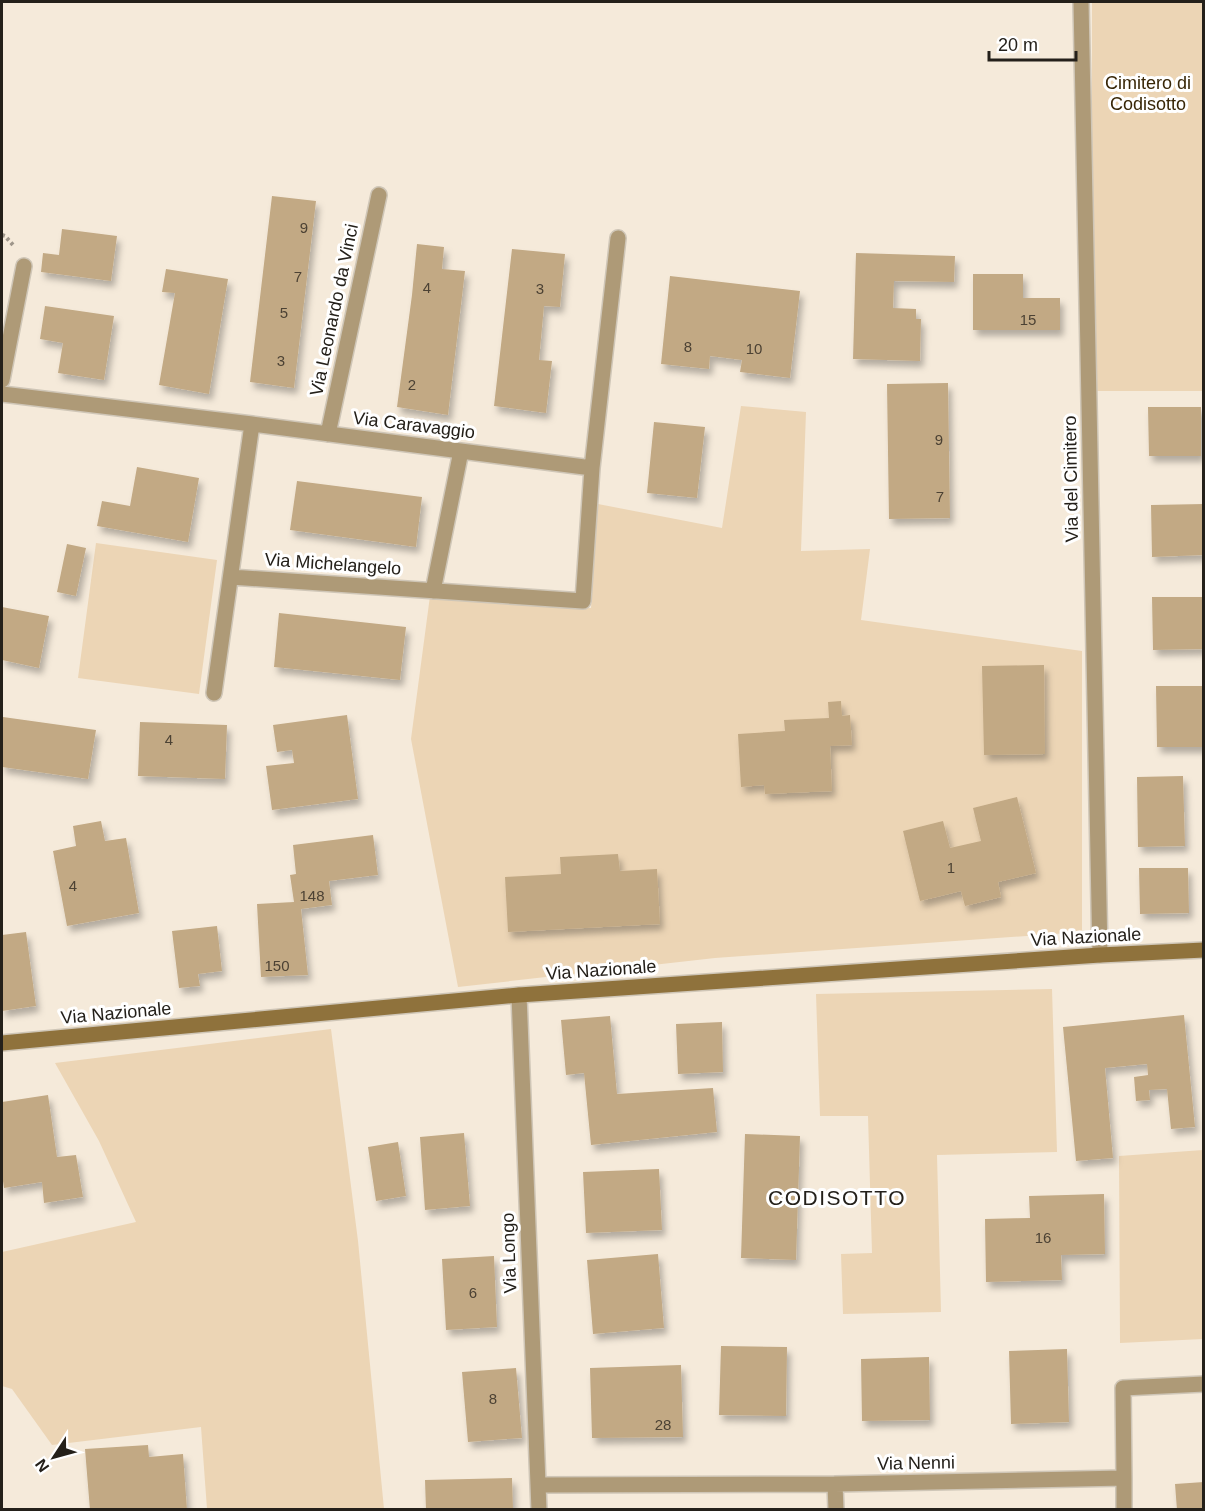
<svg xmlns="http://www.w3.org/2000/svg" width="1205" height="1511" font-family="Arial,sans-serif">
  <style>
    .green { fill: #ecd5b5 }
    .building { fill: #c2a984; filter: url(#shadow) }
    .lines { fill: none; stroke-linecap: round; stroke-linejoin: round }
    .minor-casing { stroke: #cfc6b7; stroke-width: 18 }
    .secondary-casing { stroke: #cfc6b7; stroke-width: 18 }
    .path { stroke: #9e968a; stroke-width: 4; stroke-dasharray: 3 3; stroke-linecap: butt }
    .minor { stroke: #ae9a77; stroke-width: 15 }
    .secondary { stroke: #8f723c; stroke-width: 15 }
    .labels { text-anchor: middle; stroke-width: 6; stroke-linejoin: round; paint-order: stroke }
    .number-label { font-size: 15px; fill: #4c4234 }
    .park-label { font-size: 18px; fill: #382606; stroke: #fff }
    .street-label { font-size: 18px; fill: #24201a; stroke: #fff }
    .quarter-label { font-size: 21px; letter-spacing: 1.5px; fill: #24201a; stroke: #fff }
  </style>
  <defs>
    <filter id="shadow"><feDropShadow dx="3.5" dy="6" stdDeviation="3" flood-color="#0004"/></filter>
  </defs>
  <rect width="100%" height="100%" fill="#f5eada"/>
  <path class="green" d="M1092,2H1203V411L1202,391H1092Z
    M741,406L806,412L801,551L870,549L861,620L1082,651V932L715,958L458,987L411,739L430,596L591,608L598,504L722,528Z
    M96,543L217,560L199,694L78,678Z
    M1052,989L1057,1152L937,1155L941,1312L843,1314L841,1254L872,1253L868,1116H820L816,994Z
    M331,1029L358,1241L384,1509H207L201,1427L52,1445L12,1389L2,1386V1252L136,1222L99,1141L55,1063Z
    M1203,1150V1339L1120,1343L1119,1156Z"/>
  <path class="building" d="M272,196L316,201L294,388L250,382Z
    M62,229L117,236L111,281L41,272L43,253L59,255Z
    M417,244L444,247L442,269L465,271L448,415L397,407L412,295Z
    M512,249L565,254L560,307L544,306L539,360L552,361L546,413L494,406Z
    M856,253L955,256L954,282L894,281L893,308L916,309V319H921L920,361L853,359Z
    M166,269L228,279L209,394L159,385L175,293L162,292Z
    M973,274H1023V298H1060V330H973Z
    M670,276L800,291L790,378L740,372L742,360L710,356L709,369L661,364Z
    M45,306L114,316L104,380L58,373L63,343L40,339Z
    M948,383L950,518L889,519L887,384Z
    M1148,407H1201V456H1149Z
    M654,422L705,427L697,498L647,493Z
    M137,467L199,478L188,542L97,526L102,501L130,506Z
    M297,481L422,497L416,547L290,530Z
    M1204,504V555L1152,557L1151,505Z
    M67,544L86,548L76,596L57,592Z
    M1152,597H1204V649L1153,650Z
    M2,607L49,616L39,668L2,660Z
    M279,613L406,627L400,680L274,667Z
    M1044,665L1045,754L984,755L982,666Z
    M1156,686H1204V747H1157Z
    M841,701L842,716L850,715L852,745L830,746L832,791L765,794L764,785L741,787L738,734L785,731L784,720L829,718L828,702Z
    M347,715L358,799L272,810L266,766L294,763L292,750L277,752L273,725Z
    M3,717L96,730L88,779L2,767Z
    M140,722L227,725L225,779L138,776Z
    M1183,776L1185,846L1138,847L1137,777Z
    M1017,797L1036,873L998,882L1001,897L965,906L961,891L920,901L903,831L943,821L950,848L981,841L973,808Z
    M101,821L105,841L126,838L139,913L67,926L53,851L76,846L73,826Z
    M373,835L378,875L329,881L332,905L301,909L308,975L261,977L257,904L294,902L290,875L296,874L293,845Z
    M618,854L620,871L657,869L660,924L508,932L505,877L561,874L560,857Z
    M1139,868H1188L1189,913L1140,914Z
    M217,926L222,971L198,974L200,986L179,988L172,931Z
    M26,932L36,1006L2,1011V935Z
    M1184,1015L1195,1127L1171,1129L1167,1089L1149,1090L1150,1100L1136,1101L1134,1077L1148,1075L1147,1064L1105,1068L1113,1158L1076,1161L1063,1027Z
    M610,1016L617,1094L713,1088L717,1132L591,1145L584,1073L566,1075L561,1020Z
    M722,1022L723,1072L678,1074L676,1024Z
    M48,1095L57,1157L76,1155L83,1197L44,1203L42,1182L4,1188L2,1174V1102Z
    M464,1133L470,1206L425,1210L420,1137Z
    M745,1134L800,1136L796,1260L741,1258Z
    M398,1142L406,1196L376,1201L368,1147Z
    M659,1169L662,1230L586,1233L583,1172Z
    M1104,1194L1105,1254L1061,1255L1062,1280L986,1282L985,1219L1030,1218L1029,1196Z
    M658,1254L664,1328L593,1334L587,1260Z
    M494,1256L497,1327L446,1330L442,1259Z
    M721,1346L787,1347L786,1416L719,1415Z
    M1067,1349L1069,1422L1011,1424L1009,1351Z
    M929,1357L930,1420L862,1421L861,1359Z
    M681,1365L683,1437L592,1438L590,1368Z
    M516,1368L522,1438L468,1442L462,1372Z
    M148,1445L149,1457L183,1454L187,1510H90L85,1449Z
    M512,1478L513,1510H426L425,1480Z
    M1204,1482V1510H1177L1175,1484Z"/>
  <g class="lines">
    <g class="minor-casing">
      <path id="minor" d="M1081,2L1100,955
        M2,380L24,266
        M2,394L252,424L592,468L618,238
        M328,434L379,195
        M231,577L583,601L592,468
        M433,591L461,451
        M214,693L252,424
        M519,995L539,1510
        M1124,1478V1510
        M835,1484L836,1510
        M538,1485L835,1484L1124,1478L1123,1388L1204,1384"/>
    </g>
    <g class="secondary-casing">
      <path id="secondary" d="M2,1043L519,995L1100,955L1204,950"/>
    </g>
    <path class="path" d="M2,235L5,236L14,246"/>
    <use href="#minor" class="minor"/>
    <use href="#secondary" class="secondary"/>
  </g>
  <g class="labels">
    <g class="number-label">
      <text x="304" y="233">9</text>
      <text x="298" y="282">7</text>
      <text x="427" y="293">4</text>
      <text x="540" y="294">3</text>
      <text x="284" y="318">5</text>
      <text x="1028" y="325">15</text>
      <text x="688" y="352">8</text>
      <text x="754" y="354">10</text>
      <text x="281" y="366">3</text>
      <text x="412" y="390">2</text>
      <text x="939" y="445">9</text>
      <text x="940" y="502">7</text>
      <text x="169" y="745">4</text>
      <text x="951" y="873">1</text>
      <text x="73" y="891">4</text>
      <text x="312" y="901">148</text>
      <text x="277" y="971">150</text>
      <text x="1043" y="1243">16</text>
      <text x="473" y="1298">6</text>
      <text x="493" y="1404">8</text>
      <text x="663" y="1430">28</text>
    </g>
    <g class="park-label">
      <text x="1148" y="89">Cimitero di<tspan x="1148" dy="21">Codisotto</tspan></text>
    </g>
    <g class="street-label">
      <text transform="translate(334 310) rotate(-78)" y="6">Via Leonardo da Vinci</text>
      <text transform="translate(414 425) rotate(7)" y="6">Via Caravaggio</text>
      <text transform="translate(1071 479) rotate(-91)" y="6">Via del Cimitero</text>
      <text transform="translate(333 564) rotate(4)" y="6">Via Michelangelo</text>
      <text transform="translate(1086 937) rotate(-3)" y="6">Via Nazionale</text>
      <text transform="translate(601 970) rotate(-4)" y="6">Via Nazionale</text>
      <text transform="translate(116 1013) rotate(-5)" y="6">Via Nazionale</text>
      <text transform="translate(509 1253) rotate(-92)" y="6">Via Longo</text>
      <text transform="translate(916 1463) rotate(-1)" y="6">Via Nenni</text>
    </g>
    <g class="quarter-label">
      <text x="837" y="1205">CODISOTTO</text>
    </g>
  </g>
  <rect width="1205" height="1511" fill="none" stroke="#24201a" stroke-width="6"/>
  <g transform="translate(54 1457) rotate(234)" stroke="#ffffff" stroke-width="4.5" paint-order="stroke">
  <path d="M0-4.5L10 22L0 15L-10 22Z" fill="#24201a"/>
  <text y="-9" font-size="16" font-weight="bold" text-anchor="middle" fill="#24201a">N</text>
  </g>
  <path d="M989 51v9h87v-9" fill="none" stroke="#24201a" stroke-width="3"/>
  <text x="998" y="51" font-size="18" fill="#24201a" stroke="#ffffff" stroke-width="4.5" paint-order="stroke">20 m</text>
</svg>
